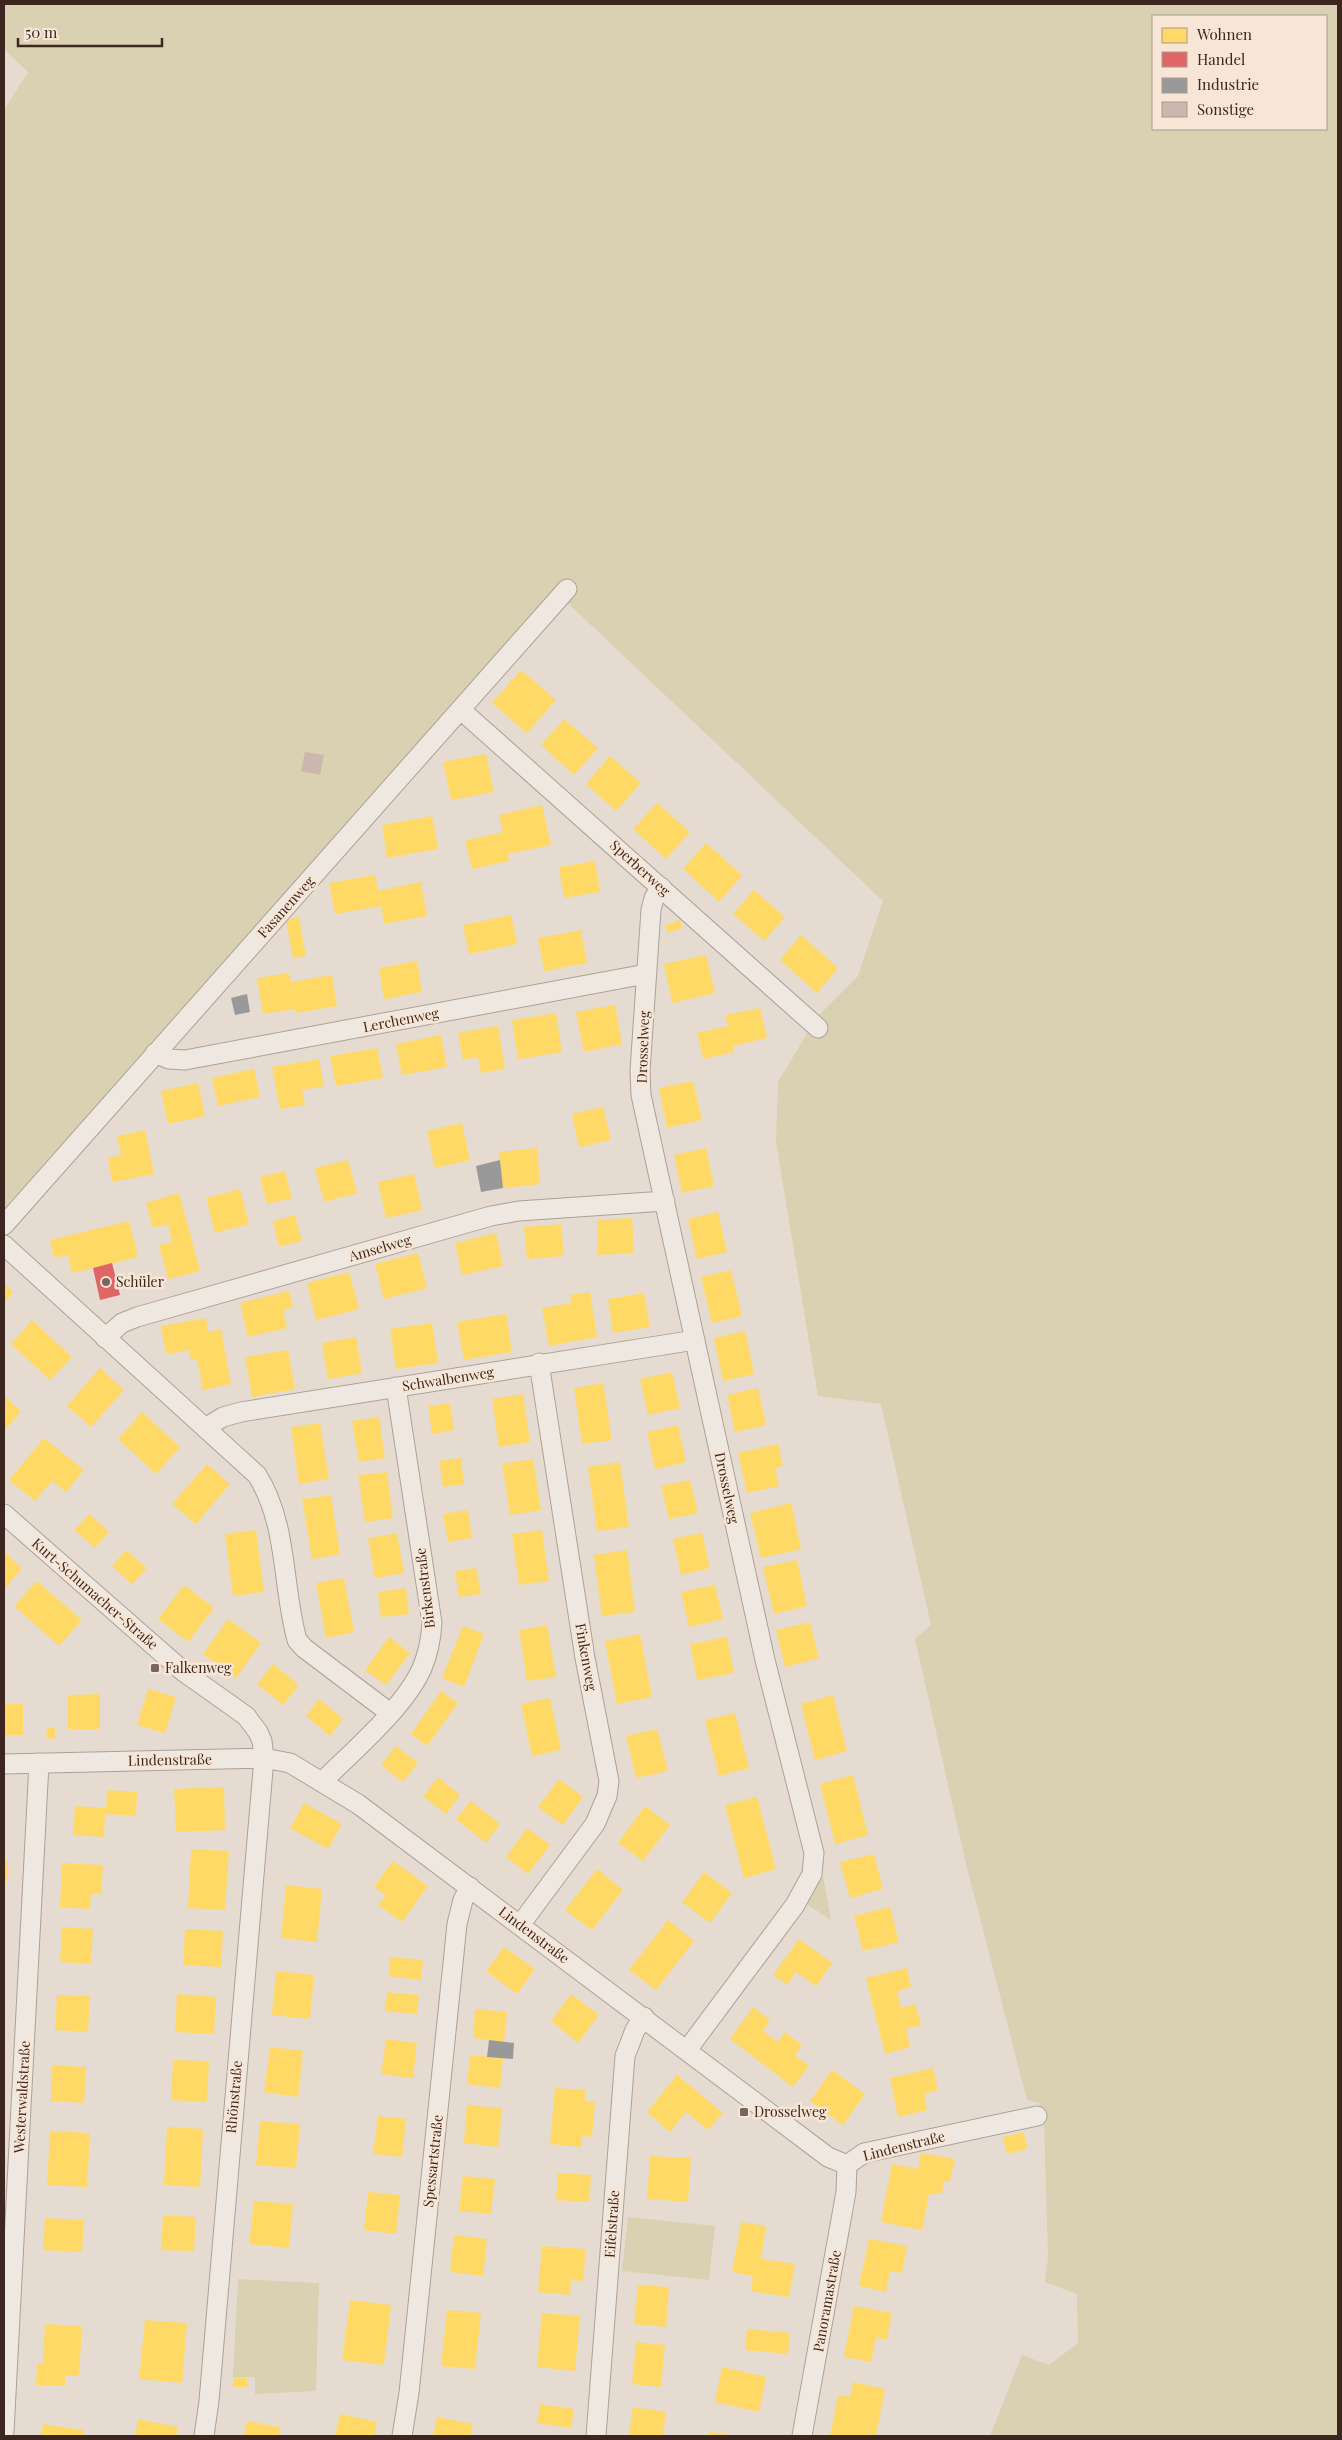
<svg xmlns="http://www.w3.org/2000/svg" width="1342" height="2440" font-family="'Playfair Display',serif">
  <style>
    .green { fill: #d9d1b2; fill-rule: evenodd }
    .homes { fill: #ffd966 }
    .shops { fill: #e06666 }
    .industry { fill: #999 }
    .building { fill: #cab8b0 }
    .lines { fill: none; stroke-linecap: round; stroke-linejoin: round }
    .minor-casing { stroke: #aca198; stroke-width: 21 }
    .minor { stroke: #eee8e1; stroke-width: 19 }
    .poi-dot { fill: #78655d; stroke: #f7e6d6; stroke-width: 2 }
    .labels { text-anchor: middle; stroke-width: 5; stroke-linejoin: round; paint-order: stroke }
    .street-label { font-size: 14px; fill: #3c261f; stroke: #f7e6d6 }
    .poi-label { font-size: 14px; fill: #3c261f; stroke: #f7e6d6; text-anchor: start }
  </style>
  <rect width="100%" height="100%" fill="#e6dbd0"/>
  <path class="green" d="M4,4H1338V2436H990L1022,2355L1049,2365L1078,2343L1077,2294L1045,2282L1048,2257L1044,2120L1039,2103L1027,2100L966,1864L915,1639L931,1625L881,1404L818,1396L776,1142L778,1082L817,1017L858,976L883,901L556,592L4,1209V110L28,72L4,49ZM1153,16H1326V129H1153Z
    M823,1876L831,1920L805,1903Z
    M628,2217L715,2226L709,2280L622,2271Z
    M238,2279L319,2283L316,2391L255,2394V2377H233Z"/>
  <path class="homes" d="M521,670L556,700L527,733L492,703Z
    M564,719L598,748L574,775L541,745Z
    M486,754L494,792L451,800L443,762Z
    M610,756L641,783L616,811L586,784Z
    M657,803L690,832L666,859L633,829Z
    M542,805L551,845L508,854L509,861L472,869L465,841L503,832L499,815Z
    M432,816L438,849L387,858L382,825Z
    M706,843L742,875L719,902L683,869Z
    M595,861L600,892L564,898L559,867Z
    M375,875L378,891L421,882L427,916L384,924L381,906L335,914L329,883Z
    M754,890L785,917L764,941L733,914Z
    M511,915L517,944L469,954L463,925Z
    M299,917L306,956L293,958L286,920Z
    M680,920L682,928L668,933L665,925Z
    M581,930L587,963L544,971L538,938Z
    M801,935L838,968L817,993L780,960Z
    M706,955L715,993L672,1003L664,964Z
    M417,961L422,992L384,999L379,968Z
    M289,973L291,982L332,975L337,1006L296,1013L295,1009L263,1014L257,978Z
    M615,1005L622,1044L584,1052L576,1012Z
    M760,1008L767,1038L733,1046L734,1052L703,1059L697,1033L728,1026L725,1015Z
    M556,1013L562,1052L518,1059L512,1020Z
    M498,1026L505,1069L481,1073L478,1057L463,1060L458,1033Z
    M441,1035L447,1067L402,1075L396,1044Z
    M377,1048L383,1078L336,1086L330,1056Z
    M319,1059L324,1086L302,1090L305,1105L280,1109L272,1067Z
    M254,1069L260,1097L218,1106L212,1078Z
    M693,1081L702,1120L667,1128L659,1088Z
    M198,1083L205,1116L168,1124L161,1091Z
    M603,1107L611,1140L579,1147L572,1114Z
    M462,1123L470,1160L435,1168L427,1131Z
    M145,1130L154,1174L112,1182L108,1158L121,1155L117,1136Z
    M537,1148L540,1184L503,1188L499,1152Z
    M706,1148L714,1186L682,1193L674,1155Z
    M348,1160L357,1193L324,1202L315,1168Z
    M285,1171L292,1198L267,1204L260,1177Z
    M414,1174L422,1210L386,1218L378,1182Z
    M240,1189L249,1224L215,1233L206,1198Z
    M179,1193L200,1271L168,1279L159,1245L172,1242L168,1224L153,1228L146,1203Z
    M718,1212L727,1252L697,1259L688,1219Z
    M295,1215L302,1241L279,1247L273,1221Z
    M632,1218L634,1253L598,1255L597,1220Z
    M129,1221L138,1257L72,1273L68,1255L54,1258L50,1240Z
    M561,1224L564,1256L527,1259L524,1227Z
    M496,1233L503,1266L462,1275L455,1243Z
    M418,1253L427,1288L384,1299L375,1264Z
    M731,1270L742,1316L712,1323L701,1277Z
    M349,1272L359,1309L316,1320L307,1283Z
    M4,1284L13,1292L4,1303Z
    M289,1291L293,1307L283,1310L287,1328L248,1337L240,1303Z
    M590,1292L597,1337L549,1346L542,1308L572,1303L570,1295Z
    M644,1293L650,1327L613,1333L608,1299Z
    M506,1314L512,1352L464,1360L457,1322Z
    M206,1318L208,1332L221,1329L231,1384L203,1390L197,1359L191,1360L189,1350L166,1354L161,1326Z
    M32,1320L72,1357L50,1380L11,1344Z
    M432,1323L438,1363L396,1369L390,1329Z
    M745,1331L754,1374L723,1381L714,1338Z
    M356,1337L362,1373L328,1379L322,1343Z
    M288,1350L295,1389L252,1397L245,1357Z
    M100,1368L124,1390L91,1427L67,1406Z
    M672,1372L680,1408L648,1415L640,1379Z
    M603,1383L612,1440L582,1444L574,1388Z
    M758,1388L766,1425L735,1432L727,1395Z
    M523,1394L530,1442L499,1447L492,1399Z
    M4,1396L21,1411L4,1431Z
    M450,1403L454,1430L432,1434L428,1406Z
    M142,1412L180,1447L156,1474L118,1439Z
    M379,1417L385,1458L359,1462L352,1421Z
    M320,1423L329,1479L299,1484L291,1427Z
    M678,1425L686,1462L655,1469L647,1432Z
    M44,1438L84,1470L66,1492L52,1481L35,1501L9,1480Z
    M778,1444L783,1466L775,1468L779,1486L747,1493L738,1453Z
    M461,1458L464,1484L443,1487L439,1461Z
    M533,1459L541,1510L510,1515L502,1464Z
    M620,1462L629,1527L597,1531L588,1467Z
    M207,1464L230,1484L196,1524L172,1504Z
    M387,1472L393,1518L365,1522L358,1475Z
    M690,1480L698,1513L669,1519L661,1486Z
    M331,1495L340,1554L312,1559L302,1499Z
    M791,1503L801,1549L761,1558L750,1513Z
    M468,1510L472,1538L448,1542L443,1514Z
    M89,1514L109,1532L95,1548L74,1530Z
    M256,1530L264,1592L233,1596L225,1534Z
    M542,1530L549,1581L519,1585L512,1534Z
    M397,1533L404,1573L375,1578L368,1538Z
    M702,1533L710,1568L681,1575L673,1539Z
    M126,1550L147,1568L132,1584L112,1566Z
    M627,1550L635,1612L602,1616L594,1555Z
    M4,1552L22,1568L4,1590Z
    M797,1560L807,1606L774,1614L763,1567Z
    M476,1568L481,1594L459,1597L455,1571Z
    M344,1578L354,1632L326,1638L316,1583Z
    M37,1581L82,1620L59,1646L14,1606Z
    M184,1585L214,1608L188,1642L158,1619Z
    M715,1585L723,1619L689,1627L681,1592Z
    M406,1588L409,1614L381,1617L378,1592Z
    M228,1619L261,1643L236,1678L203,1654Z
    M810,1622L819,1658L785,1667L776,1630Z
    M547,1625L556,1677L527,1681L519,1630Z
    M463,1626L484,1634L464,1687L442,1678Z
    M640,1634L652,1697L617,1704L605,1641Z
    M389,1637L410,1653L386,1685L365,1670Z
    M727,1637L734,1673L697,1680L690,1644Z
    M273,1664L299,1685L283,1705L257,1684Z
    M148,1689L176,1697L165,1733L137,1725Z
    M441,1691L458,1703L427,1746L411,1734Z
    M100,1694V1729H68V1695Z
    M833,1695L847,1751L815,1760L801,1704Z
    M550,1698L561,1750L532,1756L521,1704Z
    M319,1699L343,1719L330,1736L306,1716Z
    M4,1704H23V1735H4Z
    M735,1713L749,1768L719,1776L705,1720Z
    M47,1727L55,1728V1739L46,1738Z
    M657,1729L668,1771L636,1778L626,1736Z
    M396,1746L418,1763L403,1782L381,1765Z
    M853,1775L868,1835L835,1844L820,1784Z
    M438,1777L460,1795L446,1814L423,1796Z
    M559,1779L583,1797L563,1825L538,1807Z
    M224,1787L225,1830L176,1832L174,1789Z
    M107,1790L137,1792L136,1816L105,1814L104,1837L73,1835L75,1806L106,1808Z
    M757,1797L776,1869L744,1878L725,1805Z
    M471,1801L500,1824L486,1843L456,1819Z
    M304,1803L342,1824L328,1849L290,1828Z
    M645,1806L670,1825L643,1861L618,1843Z
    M527,1828L550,1845L528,1874L506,1857Z
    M191,1849L229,1851L225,1910L188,1908Z
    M874,1854L883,1889L850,1898L840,1862Z
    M4,1861H8L7,1881H4Z
    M393,1861L428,1886L402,1922L378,1905L386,1895L374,1887Z
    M62,1863L103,1865L101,1894L91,1893L90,1909L60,1907Z
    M597,1869L623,1890L592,1930L565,1910Z
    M704,1872L732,1893L710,1923L682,1902Z
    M286,1885L322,1889L317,1942L281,1938Z
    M890,1907L899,1942L863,1951L854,1916Z
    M668,1920L694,1941L656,1990L629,1970Z
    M62,1927L93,1929L91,1964L60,1962Z
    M185,1929L223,1931L221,1967L183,1965Z
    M799,1939L832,1963L816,1986L796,1972L787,1985L773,1975Z
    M504,1947L535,1969L517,1994L486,1971Z
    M390,1957L423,1960L421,1980L389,1976Z
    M907,1968L911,1987L897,1991L901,2008L915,2004L921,2025L906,2029L910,2047L885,2054L866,1978Z
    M276,1971L314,1975L310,2019L272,2015Z
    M387,1992L419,1995L417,2014L385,2011Z
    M177,1994L216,1997L214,2034L175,2032Z
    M571,1994L599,2015L578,2043L551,2021Z
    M57,1995L90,1996L88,2032L55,2030Z
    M753,2007L770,2020L763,2031L778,2042L785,2032L802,2045L795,2055L809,2066L793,2087L730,2039Z
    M475,2009L507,2012L504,2042L473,2038Z
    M386,2039L417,2043L413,2078L381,2074Z
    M270,2047L303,2051L298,2097L264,2092Z
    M470,2055L503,2058L500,2088L467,2084Z
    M173,2060L209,2061L207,2102L171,2100Z
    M52,2065L86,2067L84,2103L51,2101Z
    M933,2068L938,2090L924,2094L927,2110L898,2117L890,2078Z
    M832,2070L865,2094L843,2125L810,2101Z
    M677,2075L723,2113L708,2130L686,2112L670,2132L647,2112Z
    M555,2088L586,2090L585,2101L595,2102L592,2137L582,2136V2147L550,2144Z
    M467,2105L502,2108L498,2147L464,2143Z
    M378,2116L406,2119L402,2157L373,2154Z
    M260,2121L300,2124L296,2168L256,2165Z
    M167,2127L203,2129L200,2187L164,2185Z
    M50,2131L90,2133L87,2187L47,2185Z
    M1024,2132L1027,2149L1007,2154L1003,2137Z
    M921,2153L955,2159L950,2181L944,2182L942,2193L929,2194L922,2230L881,2222L892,2164L918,2169Z
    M650,2156L691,2158L688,2202L647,2199Z
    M558,2173L591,2175L589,2202L556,2200Z
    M463,2176L495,2179L491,2214L459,2211Z
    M368,2192L400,2195L396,2234L364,2230Z
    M254,2201L293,2204L289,2248L249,2244Z
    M163,2215L196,2217L194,2251L161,2250Z
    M45,2218L84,2220L82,2252L43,2250Z
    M741,2222L766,2226L761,2259L795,2264L789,2297L751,2291L753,2276L732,2272Z
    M454,2235L487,2239L483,2276L450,2272Z
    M869,2239L907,2246L902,2273L890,2271L886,2292L859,2286Z
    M542,2246L586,2249L583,2281L571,2280L570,2295L538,2292Z
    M638,2285L669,2287L666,2327L634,2324Z
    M350,2300L391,2305L384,2365L342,2360Z
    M854,2306L892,2313L887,2340L876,2337L871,2362L844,2357Z
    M447,2310L481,2313L475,2369L441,2366Z
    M542,2313L580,2316L575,2371L537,2367Z
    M145,2320L187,2323L182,2383L139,2379Z
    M45,2324L82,2326L79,2376H65V2386L36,2385L37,2363H43Z
    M747,2329L790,2333L788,2354L745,2350Z
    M636,2342L665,2345L661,2387L632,2384Z
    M722,2367L766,2377L759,2412L715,2402Z
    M233,2377L247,2378V2387H233Z
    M853,2382L885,2389L876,2436L867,2434L866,2436H830L838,2395L850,2397Z
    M540,2404L574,2409L571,2428L537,2423Z
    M633,2407L666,2412L663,2436H629Z
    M340,2414L377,2422L374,2436H335Z
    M437,2417L473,2424L470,2436H433Z
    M138,2419L178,2427L176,2436H135Z
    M247,2421L280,2427L279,2436H244Z
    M43,2424L84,2430L83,2436H41Z
    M709,2432L730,2435V2436H708Z"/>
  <path class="shops" d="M112,1263L120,1295L100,1300L93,1268Z"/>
  <path class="industry" d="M247,994L250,1012L235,1015L231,998Z
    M500,1160L503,1188L481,1192L476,1166Z
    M489,2040L514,2043L513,2059L487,2057Z"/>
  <path class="building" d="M305,752L324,755L320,775L301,771Z"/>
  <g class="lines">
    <g class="minor-casing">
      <path id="minor" d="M461,710L818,1028
        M661,887L654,898L651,910L640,1071L641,1095L765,1660L814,1853L812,1874L795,1905L687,2050
        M155,1053L169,1059L185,1060L646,974
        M4,1225L567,589
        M4,1245L257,1475C288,1524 282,1586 297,1640L304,1648L390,1713
        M105,1338L122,1323L137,1317L491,1216L519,1211L665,1201
        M205,1428L223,1417L241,1412L695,1340
        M4,1514L184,1672L246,1716L258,1732L262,1741L264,1758L209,2401L204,2436
        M4,1764L264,1758L290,1763L358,1804L828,2157L847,2165
        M323,1781C354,1750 405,1707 422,1668C428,1654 431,1639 432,1623L396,1387
        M520,1925L595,1824L607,1796L609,1781L585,1658L539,1363
        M847,2165L864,2153L1037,2116
        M4,2432L39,1763
        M402,2436L409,2393L457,1924L463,1900L470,1887
        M596,2436L625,2056L635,2030L644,2017
        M802,2436L846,2192L847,2165"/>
    </g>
    <use href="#minor" class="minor"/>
  </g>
  <g class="poi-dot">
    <circle cx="106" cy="1282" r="5"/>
    <rect x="150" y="1663" width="10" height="10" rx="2.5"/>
    <rect x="739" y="2107" width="10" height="10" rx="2.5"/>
  </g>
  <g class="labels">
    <g class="street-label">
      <text transform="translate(640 868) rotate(42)" y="5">Sperberweg</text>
      <text transform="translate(286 907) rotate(-48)" y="5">Fasanenweg</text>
      <text transform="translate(401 1020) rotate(-11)" y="5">Lerchenweg</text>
      <text transform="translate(643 1047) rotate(-88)" y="5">Drosselweg</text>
      <text transform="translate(380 1248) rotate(-16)" y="5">Amselweg</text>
      <text transform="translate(448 1379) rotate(-9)" y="5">Schwalbenweg</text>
      <text transform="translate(727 1488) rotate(78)" y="5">Drosselweg</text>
      <text transform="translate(425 1588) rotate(-97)" y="5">Birkenstraße</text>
      <text transform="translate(95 1594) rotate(41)" y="5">Kurt-Schumacher-Straße</text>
      <text transform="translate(586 1657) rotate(80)" y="5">Finkenweg</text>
      <text transform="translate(170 1760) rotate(-1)" y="5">Lindenstraße</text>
      <text transform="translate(534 1935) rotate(37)" y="5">Lindenstraße</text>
      <text transform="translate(22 2097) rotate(-87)" y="5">Westerwaldstraße</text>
      <text transform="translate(234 2097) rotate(-85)" y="5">Rhönstraße</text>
      <text transform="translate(904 2146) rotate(-14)" y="5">Lindenstraße</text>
      <text transform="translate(433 2161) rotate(-84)" y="5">Spessartstraße</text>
      <text transform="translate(612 2224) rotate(-86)" y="5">Eifelstraße</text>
      <text transform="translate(827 2301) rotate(-80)" y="5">Panoramastraße</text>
    </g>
    <g class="poi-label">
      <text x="116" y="1287">Schüler</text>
      <text x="165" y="1673">Falkenweg</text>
      <text x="754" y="2117">Drosselweg</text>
    </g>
  </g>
  <rect width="1342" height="2440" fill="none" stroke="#3c261f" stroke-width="10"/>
  <rect x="1152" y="15" width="175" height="115" fill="#f7e6d6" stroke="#ac998d"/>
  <rect x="1162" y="28" width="25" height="15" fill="#ffd966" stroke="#ac998d"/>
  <text x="1197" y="40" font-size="15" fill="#3c261f">Wohnen</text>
  <rect x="1162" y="52" width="25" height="15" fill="#e06666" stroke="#ac998d"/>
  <text x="1197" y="65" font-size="15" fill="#3c261f">Handel</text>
  <rect x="1162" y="78" width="25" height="15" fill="#999999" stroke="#ac998d"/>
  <text x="1197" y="90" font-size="15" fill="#3c261f">Industrie</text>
  <rect x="1162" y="102" width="25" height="15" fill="#cab8b0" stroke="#ac998d"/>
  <text x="1197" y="115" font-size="15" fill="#3c261f">Sonstige</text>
  <path d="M18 38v8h144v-8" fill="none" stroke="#3c261f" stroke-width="2.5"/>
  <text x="25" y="38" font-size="15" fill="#3c261f" stroke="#f7e6d6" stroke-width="4" paint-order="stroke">50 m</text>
</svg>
